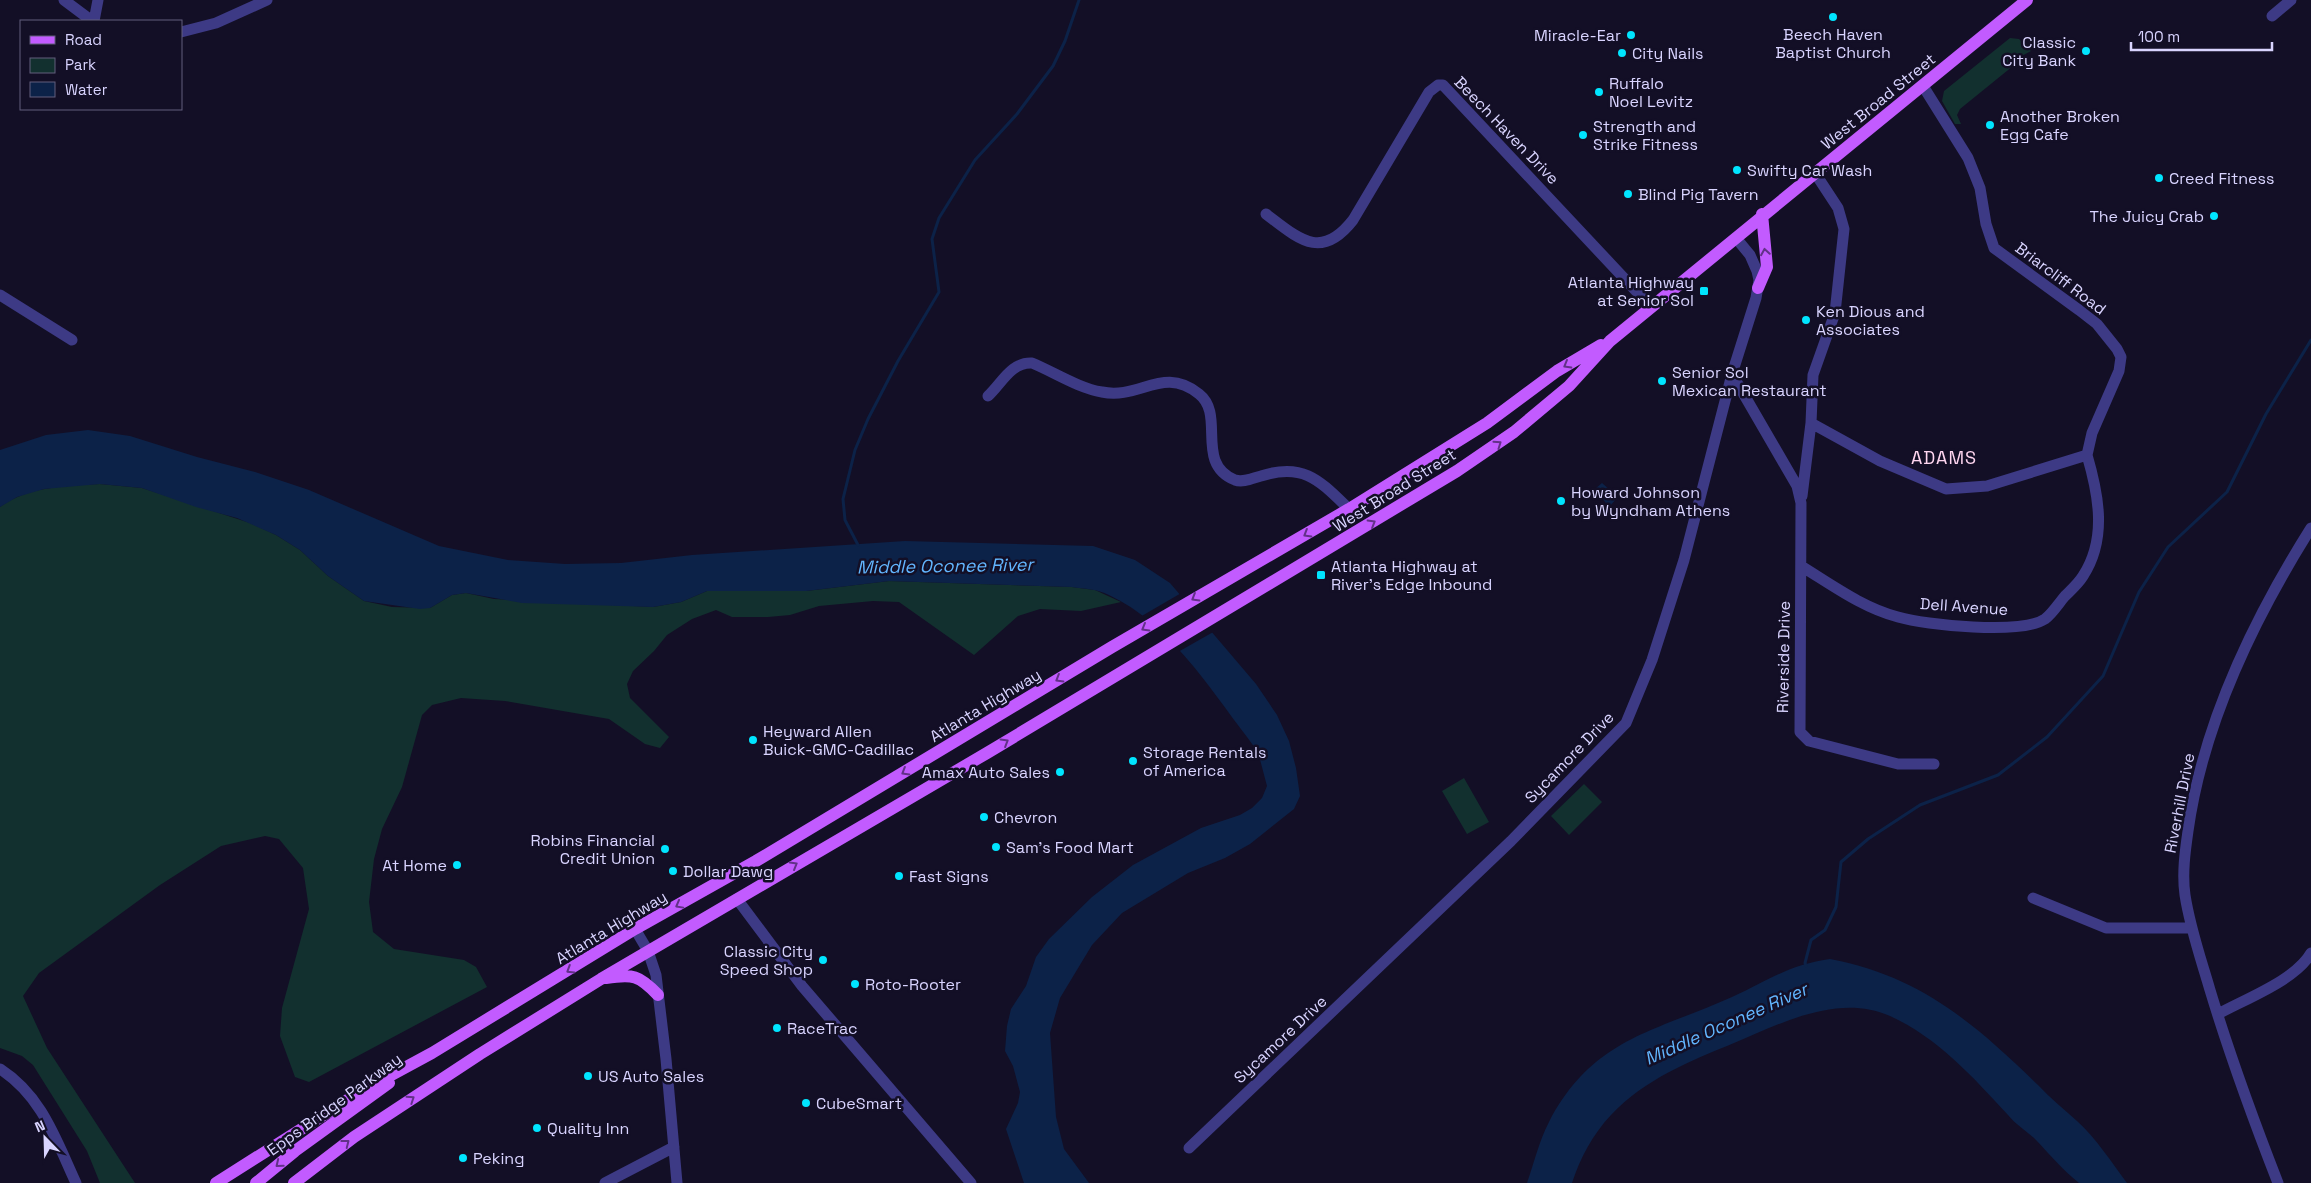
<svg xmlns="http://www.w3.org/2000/svg" width="2311" height="1183" font-family="'Space Grotesk',sans-serif">
  <style>
    .green { fill: #12302f }
    .water { fill: #0c2248 }
    .pier { fill: #130f26 }
    .lines { fill: none; stroke-linecap: round; stroke-linejoin: round }
    .stream { stroke: #0c2248; stroke-width: 3 }
    .minor { stroke: #3d3a85; stroke-width: 11 }
    .major { stroke: #c25bff; stroke-width: 12 }
    .oneway { stroke: #623188 }
    .poi-dot { fill: #00e5ff; stroke: #130f26; stroke-width: 2 }
    .labels { text-anchor: middle; stroke-width: 5; stroke-linejoin: round; paint-order: stroke }
    .poi-label { font-size: 16px; fill: #d9d4ff; stroke: #130f26; text-anchor: start }
    .street-label { font-size: 16px; fill: #d9d4ff; stroke: #130f26 }
    .neighbourhood-label { font-size: 18px; letter-spacing: 1px; fill: #ffd6f0; stroke: #130f26 }
    .water-label { font-size: 18px; font-style: italic; fill: #62b6ff; stroke: #130f26 }
  </style>
  <rect width="100%" height="100%" fill="#130f26"/>
  <path class="green" d="M2010,38L2019,39L2031,51L2014,60L2013,66L1960,109L1957,115L1961,124H1955L1942,101L1944,91Z
    M100,484L142,488L250,523L276,535L300,550L328,576L364,601L392,607L430,608L452,595L466,593L494,599L653,607L681,602L707,591H806L889,581L1072,587L1095,590L1121,602L1081,611L1040,609L1018,616L974,655L899,602L873,601L819,606L790,615L768,617H732L716,610L692,619L667,635L654,651L633,671L627,684L630,698L669,737L660,748L645,744L609,719L505,701L461,698L432,705L422,715L402,787L382,829L374,859L369,902L373,932L394,949L464,960L476,967L487,987L309,1082L295,1077L280,1036L282,1008L309,909L303,868L279,839L265,836L221,846L160,885L39,973L23,996L47,1048L135,1183H100L87,1151L33,1065L22,1056L0,1048V507C29,486 66,486 100,484Z
    M1464,778L1489,822L1467,834L1442,791Z
    M1584,784L1602,802L1569,835L1551,816Z"/>
  <path class="water" d="M88,430L130,436L197,457L255,472L309,490L439,546L508,560L565,564L621,563L692,555L905,541L1093,546L1135,560L1170,583L1256,684L1277,715L1289,741L1296,768L1300,796L1294,809L1250,844L1225,858L1188,873L1122,913L1092,945L1060,998L1050,1033L1056,1117L1064,1149L1089,1183H1024L1006,1129L1018,1103L1020,1092L1013,1066L1005,1051L1007,1026L1011,1009L1026,986L1036,957L1049,939L1092,897L1133,865L1201,828L1240,815L1252,808L1262,798L1267,786L1258,752L1247,737C1208,686 1169,623 1109,595C1097,589 1085,589 1072,587L889,581L806,591H707L681,602L653,607L522,603L466,593L452,595L430,608L420,609L364,601L328,576L300,550L276,535L237,518L196,507L142,488L100,484L44,489L17,497L0,507V450L46,435Z
    M1602,483L1618,497L1609,507L1595,489Z
    M1830,959C1920,976 1974,1023 2038,1085C2050,1098 2064,1109 2077,1121C2096,1138 2112,1163 2127,1183H2079C2063,1170 2050,1155 2036,1140C2027,1131 2016,1125 2008,1115C1974,1078 1937,1037 1890,1016C1838,993 1782,1023 1734,1043C1690,1061 1645,1079 1611,1115C1593,1134 1580,1158 1572,1183H1527C1534,1163 1539,1141 1549,1122C1593,1038 1654,1032 1732,997C1769,980 1788,965 1830,959Z"/>
  <path class="pier" d="M1183,592L1215,631L1178,652L1140,617Z"/>
  <g class="lines">
    <path class="stream" d="M858,545L845,520L843,499L855,450L868,419L898,361L939,292L932,239L939,218L975,160L1017,114L1053,66L1065,41L1079,0
      M1806,966L1805,963L1811,940L1825,930L1836,907L1841,862L1868,839L1920,805L1998,775L2047,737L2103,676L2139,592L2168,547L2227,492L2266,414L2311,340"/>
    <path class="minor" d="M64,0L92,21
      M2272,16L2291,0
      M94,21L98,0
      M181,32L216,23L267,0
      M1266,214C1299,239 1321,261 1353,220L1429,92L1438,85H1443L1651,307
      M0,295L72,340
      M1732,374L1797,486L1801,503L1800,732L1809,741L1898,764H1934
      M988,396C1002,383 1011,362 1032,363C1054,372 1078,388 1102,392C1140,400 1163,365 1199,394C1226,415 1194,463 1235,480C1243,483 1253,478 1261,476C1304,462 1320,481 1349,509
      M1811,423L1880,461L1946,489L1987,486L2087,455L2092,433L2119,371L2121,357L2117,349L2097,324L2079,310L1994,248L1986,224L1980,188L1968,158L1923,86
      M1802,496L1811,423L1813,375L1835,313L1844,229L1838,208L1815,173
      M1801,566C1832,585 1863,608 1898,617C1926,625 2021,635 2045,619C2052,614 2059,603 2065,596C2071,590 2078,584 2083,576C2107,539 2099,496 2087,455
      M2033,898L2106,928H2191
      M737,899L802,986L971,1183
      M635,929L648,951L656,975L666,1059L677,1183
      M2218,1014C2245,999 2296,980 2311,953
      M0,1069C42,1096 56,1140 76,1183
      M1189,1148L1511,841L1626,723L1652,660L1684,560L1732,374L1756,298L1759,280L1757,271L1750,255L1736,238
      M605,1183L674,1147
      M2278,1183C2253,1119 2230,1056 2210,990C2201,959 2190,928 2185,895C2182,874 2185,852 2188,831C2203,723 2253,620 2311,528"/>
    <path class="major" d="M1758,288L1767,267L1762,214
      M606,978C633,974 639,975 658,995
      M216,1183L360,1092L432,1053L635,929L756,861L1112,647L1349,509L1487,423L1557,371L1601,345
      M256,1183L295,1151L389,1083
      M294,1183L354,1137L480,1054L601,979L987,753L1457,471L1514,432L1569,386L1610,341L2027,0"/>
  </g>
  <defs><path id="oneway-chevron" d="M-2-3.5L2.5 0L-2 3.5" fill="none" stroke-width="1.6" stroke-linecap="round" stroke-linejoin="round" transform="scale(1.25)"/></defs>
  <g class="oneway">
    <use href="#oneway-chevron" transform="translate(1765 252) rotate(-99)"/>
    <use href="#oneway-chevron" transform="translate(1567 365) rotate(150)"/>
    <use href="#oneway-chevron" transform="translate(1498 444) rotate(-35)"/>
    <use href="#oneway-chevron" transform="translate(1372 523) rotate(-31)"/>
    <use href="#oneway-chevron" transform="translate(1307 534) rotate(149)"/>
    <use href="#oneway-chevron" transform="translate(1195 598) rotate(149)"/>
    <use href="#oneway-chevron" transform="translate(1145 628) rotate(150)"/>
    <use href="#oneway-chevron" transform="translate(1059 679) rotate(149)"/>
    <use href="#oneway-chevron" transform="translate(1005 742) rotate(-31)"/>
    <use href="#oneway-chevron" transform="translate(905 772) rotate(149)"/>
    <use href="#oneway-chevron" transform="translate(794 865) rotate(-30)"/>
    <use href="#oneway-chevron" transform="translate(679 905) rotate(151)"/>
    <use href="#oneway-chevron" transform="translate(570 970) rotate(148)"/>
    <use href="#oneway-chevron" transform="translate(411 1099) rotate(-34)"/>
    <use href="#oneway-chevron" transform="translate(346 1143) rotate(-38)"/>
    <use href="#oneway-chevron" transform="translate(279 1164) rotate(141)"/>
  </g>
  <g class="poi-dot">
    <circle cx="1833" cy="17" r="5"/>
    <circle cx="1631" cy="35" r="5"/>
    <circle cx="2086" cy="51" r="5"/>
    <circle cx="1622" cy="53" r="5"/>
    <circle cx="1599" cy="92" r="5"/>
    <circle cx="1990" cy="125" r="5"/>
    <circle cx="1583" cy="135" r="5"/>
    <circle cx="1737" cy="170" r="5"/>
    <circle cx="2159" cy="178" r="5"/>
    <circle cx="1628" cy="194" r="5"/>
    <circle cx="2214" cy="216" r="5"/>
    <rect x="1699" y="286" width="10" height="10" rx="2.5"/>
    <circle cx="1806" cy="320" r="5"/>
    <circle cx="1662" cy="381" r="5"/>
    <circle cx="1561" cy="501" r="5"/>
    <rect x="1316" y="570" width="10" height="10" rx="2.5"/>
    <circle cx="753" cy="740" r="5"/>
    <circle cx="1133" cy="761" r="5"/>
    <circle cx="1060" cy="772" r="5"/>
    <circle cx="984" cy="817" r="5"/>
    <circle cx="996" cy="847" r="5"/>
    <circle cx="665" cy="849" r="5"/>
    <circle cx="457" cy="865" r="5"/>
    <circle cx="673" cy="871" r="5"/>
    <circle cx="899" cy="876" r="5"/>
    <circle cx="823" cy="960" r="5"/>
    <circle cx="855" cy="984" r="5"/>
    <circle cx="777" cy="1028" r="5"/>
    <circle cx="588" cy="1076" r="5"/>
    <circle cx="806" cy="1103" r="5"/>
    <circle cx="537" cy="1128" r="5"/>
    <circle cx="463" cy="1158" r="5"/>
  </g>
  <g class="labels">
    <g class="poi-label">
      <text x="1833" y="40" text-anchor="middle">Beech Haven<tspan x="1833" dy="18">Baptist Church</tspan></text>
      <text x="1621" y="41" text-anchor="end">Miracle-Ear</text>
      <text x="2076" y="48" text-anchor="end">Classic<tspan x="2076" dy="18">City Bank</tspan></text>
      <text x="1632" y="59">City Nails</text>
      <text x="1609" y="89">Ruffalo<tspan x="1609" dy="18">Noel Levitz</tspan></text>
      <text x="2000" y="122">Another Broken<tspan x="2000" dy="18">Egg Cafe</tspan></text>
      <text x="1593" y="132">Strength and<tspan x="1593" dy="18">Strike Fitness</tspan></text>
      <text x="1747" y="176">Swifty Car Wash</text>
      <text x="2169" y="184">Creed Fitness</text>
      <text x="1638" y="200">Blind Pig Tavern</text>
      <text x="2204" y="222" text-anchor="end">The Juicy Crab</text>
      <text x="1694" y="288" text-anchor="end">Atlanta Highway<tspan x="1694" dy="18">at Senior Sol</tspan></text>
      <text x="1816" y="317">Ken Dious and<tspan x="1816" dy="18">Associates</tspan></text>
      <text x="1672" y="378">Senior Sol<tspan x="1672" dy="18">Mexican Restaurant</tspan></text>
      <text x="1571" y="498">Howard Johnson<tspan x="1571" dy="18">by Wyndham Athens</tspan></text>
      <text x="1331" y="572">Atlanta Highway at<tspan x="1331" dy="18">River's Edge Inbound</tspan></text>
      <text x="763" y="737">Heyward Allen<tspan x="763" dy="18">Buick-GMC-Cadillac</tspan></text>
      <text x="1143" y="758">Storage Rentals<tspan x="1143" dy="18">of America</tspan></text>
      <text x="1050" y="778" text-anchor="end">Amax Auto Sales</text>
      <text x="994" y="823">Chevron</text>
      <text x="655" y="846" text-anchor="end">Robins Financial<tspan x="655" dy="18">Credit Union</tspan></text>
      <text x="1006" y="853">Sam's Food Mart</text>
      <text x="447" y="871" text-anchor="end">At Home</text>
      <text x="683" y="877">Dollar Dawg</text>
      <text x="909" y="882">Fast Signs</text>
      <text x="813" y="957" text-anchor="end">Classic City<tspan x="813" dy="18">Speed Shop</tspan></text>
      <text x="865" y="990">Roto-Rooter</text>
      <text x="787" y="1034">RaceTrac</text>
      <text x="598" y="1082">US Auto Sales</text>
      <text x="816" y="1109">CubeSmart</text>
      <text x="547" y="1134">Quality Inn</text>
      <text x="473" y="1164">Peking</text>
    </g>
    <g class="street-label">
      <text transform="translate(1878 101) rotate(-39)" y="6">West Broad Street</text>
      <text transform="translate(1507 130) rotate(46)" y="6">Beech Haven Drive</text>
      <text transform="translate(2061 278) rotate(37)" y="6">Briarcliff Road</text>
      <text transform="translate(1394 490) rotate(-32)" y="6">West Broad Street</text>
      <text transform="translate(1964 606) rotate(4)" y="6">Dell Avenue</text>
      <text transform="translate(1783 657) rotate(-89)" y="6">Riverside Drive</text>
      <text transform="translate(985 705) rotate(-31)" y="6">Atlanta Highway</text>
      <text transform="translate(1569 757) rotate(-46)" y="6">Sycamore Drive</text>
      <text transform="translate(2179 803) rotate(-79)" y="6">Riverhill Drive</text>
      <text transform="translate(611 927) rotate(-31)" y="6">Atlanta Highway</text>
      <text transform="translate(1280 1039) rotate(-43)" y="6">Sycamore Drive</text>
      <text transform="translate(334 1104) rotate(-36)" y="6">Epps Bridge Parkway</text>
    </g>
    <g class="neighbourhood-label">
      <text x="1944" y="464">ADAMS</text>
    </g>
    <g class="water-label">
      <text transform="translate(945 566) rotate(-1)" y="6">Middle Oconee River</text>
      <text transform="translate(1726 1024) rotate(-24)" y="6">Middle Oconee River</text>
    </g>
  </g>
  <rect x="20" y="20" width="162" height="90" fill="#130f26" stroke="#625e7d"/>
  <rect x="30" y="36" width="25" height="8" fill="#c25bff" stroke="#625e7d"/>
  <text x="65" y="45" font-size="15" fill="#d9d4ff">Road</text>
  <rect x="30" y="58" width="25" height="15" fill="#12302f" stroke="#625e7d"/>
  <text x="65" y="70" font-size="15" fill="#d9d4ff">Park</text>
  <rect x="30" y="82" width="25" height="15" fill="#0c2248" stroke="#625e7d"/>
  <text x="65" y="95" font-size="15" fill="#d9d4ff">Water</text>
  <g transform="translate(45 1138) rotate(337)" stroke="#130f26" stroke-width="4" paint-order="stroke">
  <path d="M0-4L9 19L0 12L-9 19Z" fill="#d9d4ff"/>
  <text y="-8" font-size="14" font-weight="bold" text-anchor="middle" fill="#d9d4ff">N</text>
  </g>
  <path d="M2131 42v8h141v-8" fill="none" stroke="#d9d4ff" stroke-width="2.5"/>
  <text x="2138" y="42" font-size="15" fill="#d9d4ff" stroke="#130f26" stroke-width="4" paint-order="stroke">100 m</text>
</svg>
